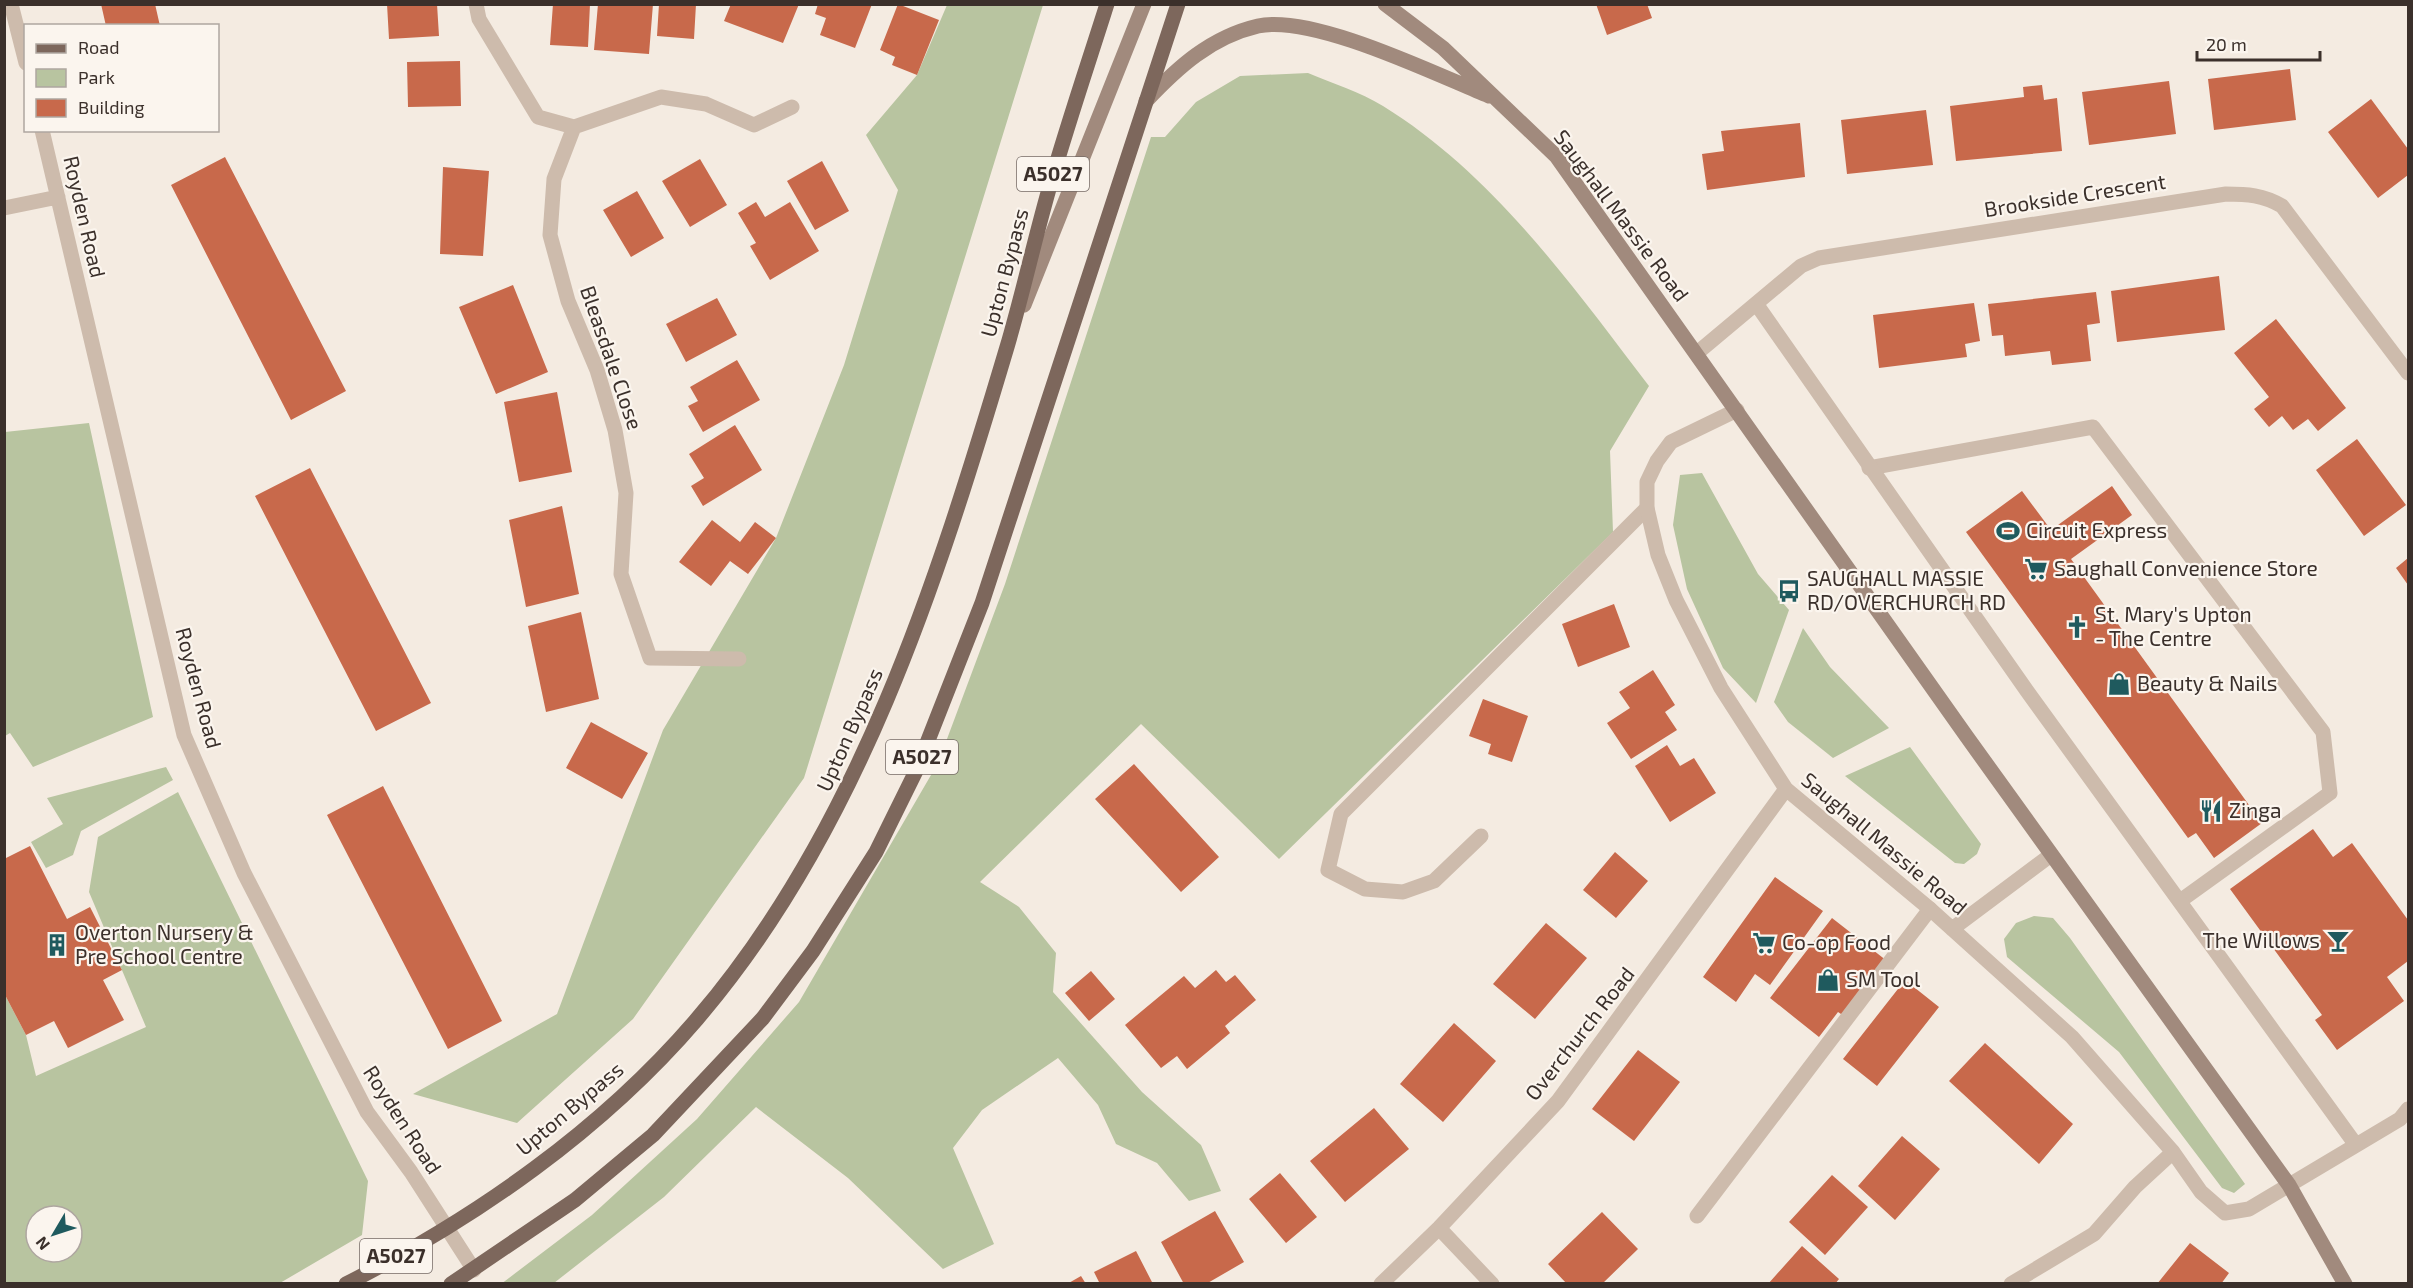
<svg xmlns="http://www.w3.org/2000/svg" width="2413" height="1288" font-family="'Exo 2',sans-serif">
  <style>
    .green { fill: #b8c4a0; fill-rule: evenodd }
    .building { fill: #c8694b }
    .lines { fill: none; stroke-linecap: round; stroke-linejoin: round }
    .service { stroke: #cdbbac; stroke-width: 15 }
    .minor { stroke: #cdbbac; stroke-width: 15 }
    .secondary { stroke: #a18a7d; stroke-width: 15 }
    .primary { stroke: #7d675c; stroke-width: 15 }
    .labels { text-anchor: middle; stroke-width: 4.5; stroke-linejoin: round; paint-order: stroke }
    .shield { fill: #fbf5ee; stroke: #756b66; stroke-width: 1.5 }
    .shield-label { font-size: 20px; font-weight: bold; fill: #3b302b }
    .street-label { font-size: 21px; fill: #3b302b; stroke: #fbf5ee }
    .poi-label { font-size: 21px; fill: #3b302b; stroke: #fbf5ee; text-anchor: start }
  </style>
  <rect width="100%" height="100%" fill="#f4ebe1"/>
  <path class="green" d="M947,5H1043L804,778L633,1019L517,1123L413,1094L557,1014L663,730L776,538L844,365L898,190L866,135L917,75Z
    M1308,73C1332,83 1360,92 1383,106C1493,174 1571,284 1649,386L1610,451L1613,532L1279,859L1141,724L980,882L1019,907L1056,953L1053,992L1142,1092L1201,1145L1221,1191L1189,1201L1157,1163L1116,1144L1098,1105L1058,1058L982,1110L953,1148L994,1244L943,1269L848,1178L756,1107L664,1197L554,1283L501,1284L592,1215L697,1119L799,1002L938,763L1005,584L1151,137H1165L1196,102L1240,76Z
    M89,423L153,717L33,767L10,733L5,736V432Z
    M1702,473L1758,574L1789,610L1756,703L1723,668L1687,589L1673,525L1680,475Z
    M1803,628L1830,667L1889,728L1833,758L1788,722L1774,702Z
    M1910,747L1981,844L1977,854L1964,864L1955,863L1845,776Z
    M166,767L173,780L81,831L73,855L46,868L31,842L63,824L47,798Z
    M178,792L368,1181L362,1235L280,1283H5L4,993L26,1035L36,1076L146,1027L89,892L98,837ZM36,1216H72V1252H36Z
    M2034,916L2053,918L2070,938L2245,1184L2234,1193L2222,1188L2119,1052L2007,957L2004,939L2016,923Z"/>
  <path class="building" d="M101,4H155L160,26H106Z
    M387,4H437L439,36L389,39Z
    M553,4H590L588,47L550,45Z
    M598,4H653L649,54L594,50Z
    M659,4H696L694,39L657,36Z
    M731,4H799L783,43L724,21Z
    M818,4H872L855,48L820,35L826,18L815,14Z
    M898,4L939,20L917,75L892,65L895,57L880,50Z
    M1596,4H1647L1652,18L1607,35Z
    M460,61L461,106L408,107L407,62Z
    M2290,69L2296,120L2214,130L2208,79Z
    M2169,81L2176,134L2089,145L2082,92Z
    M2042,85L2044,100L2057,98L2062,151L1956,161L1950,106L2024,97L2023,87Z
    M2371,99L2408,149V175L2378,198L2328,132Z
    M1926,110L1933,165L1847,174L1841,120Z
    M1800,123L1805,177L1707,190L1702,154L1724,151L1721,131Z
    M225,157L346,391L291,420L171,185Z
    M700,159L727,205L690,227L662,181Z
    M822,161L849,211L815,230L787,181Z
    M443,167L489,171L483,256L440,254Z
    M637,191L664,238L631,257L603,210Z
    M756,202L765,217L790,202L819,251L770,280L750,246L756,243L738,213Z
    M2219,276L2225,330L2117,342L2111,291Z
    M513,285L548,372L496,394L459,307Z
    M2096,292L2100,323L2087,325L2091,361L2052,365L2050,351L2005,356L2003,335L1992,336L1988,304Z
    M717,298L737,335L686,362L666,324Z
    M1974,303L1980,341L1965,344L1967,357L1879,368L1873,315Z
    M2276,319L2346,408L2318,431L2308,419L2293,430L2282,416L2269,427L2254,409L2269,397L2234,353Z
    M737,360L760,400L703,432L688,406L698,401L690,387Z
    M557,392L572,472L519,482L504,402Z
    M735,425L762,470L703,506L691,486L704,478L689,454Z
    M2357,439L2406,505L2364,536L2316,470Z
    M310,468L431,703L376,731L255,496Z
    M2112,486L2132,515L2071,559L2262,823L2214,858L2196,833L2188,838L1966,532L2022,491L2051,530Z
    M562,506L579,594L526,607L509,520Z
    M712,520L740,542L755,522L776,538L748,574L730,561L711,586L679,562Z
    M2408,558V585L2396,568Z
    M1614,604L1630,647L1578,667L1562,624Z
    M581,612L599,699L546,712L528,626Z
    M1653,670L1675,705L1665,712L1677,730L1631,759L1607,723L1630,708L1619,692Z
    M1483,699L1528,716L1512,762L1488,754L1491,744L1469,736Z
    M591,722L648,753L622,799L566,768Z
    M1667,745L1680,766L1694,758L1716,793L1670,822L1635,766Z
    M1134,764L1219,857L1181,892L1095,799Z
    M383,786L502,1021L448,1049L327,815Z
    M2313,829L2333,857L2352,843L2408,920V961L2387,977L2404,1001L2337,1050L2315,1020L2322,1015L2230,889Z
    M30,846L67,919L90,907L122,970L103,980L124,1020L68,1048L54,1021L26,1035L4,993V859Z
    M1615,852L1648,881L1616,918L1583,890Z
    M1775,877L1823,911L1770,985L1755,974L1736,1002L1703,977Z
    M1832,918L1887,961L1844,1016L1838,1012L1819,1037L1770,998Z
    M1546,923L1587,958L1535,1019L1493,984Z
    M1216,970L1226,982L1235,975L1256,1000L1225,1026L1230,1033L1187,1069L1177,1056L1161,1068L1125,1025L1184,976L1195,988Z
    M1091,971L1115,999L1089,1021L1065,993Z
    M1905,980L1939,1007L1877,1086L1843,1059Z
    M1454,1023L1496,1061L1443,1122L1400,1084Z
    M1985,1043L2073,1124L2039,1164L1949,1081Z
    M1638,1050L1680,1082L1634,1141L1592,1109Z
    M1374,1108L1409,1149L1345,1202L1310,1161Z
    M1902,1136L1940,1169L1895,1220L1858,1186Z
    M1280,1173L1317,1217L1286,1243L1249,1199Z
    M1832,1175L1868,1207L1825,1255L1789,1222Z
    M1215,1211L1244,1262L1206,1284H1184L1161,1242Z
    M1602,1212L1638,1249L1602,1284H1567L1548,1264Z
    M2190,1243L2229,1273L2221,1284H2157Z
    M1802,1246L1839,1279L1835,1284H1768Z
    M1136,1251L1153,1284H1100L1094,1272Z
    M1081,1276L1086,1284H1067Z"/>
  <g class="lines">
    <path class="service" d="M1869,468L2093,427L2323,732L2330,793L2180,901
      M1481,836L1434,881L1403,892L1365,889L1328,870L1341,814L1647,508
      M1697,1216L1930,909"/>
    <path class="minor" d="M11,4L26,63
      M476,4L479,19L538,117L574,127
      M574,127L554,179L550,235L568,301L597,370L615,430L626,493L621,574L650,658L739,659
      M574,127L661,97L706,104L754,125L792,107
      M42,130L184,735L244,873L367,1112L411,1172L474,1270
      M4,208L58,197
      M1757,305L2027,691L2356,1145
      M1697,353L1801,266L1819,258L2226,194C2247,194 2263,195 2282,206L2408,373
      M1737,410L1671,442L1657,461L1647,482V508L1658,555L1676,600L1721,688L1786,789L1930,909L2072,1037L2173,1152L2201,1192L2225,1213L2249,1209L2400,1119L2408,1109
      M1952,929L2051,855
      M1439,1228L1492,1284
      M1381,1284L1439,1228L1558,1101L1786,789
      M2011,1284L2094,1234L2135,1187L2173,1152"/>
    <path class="secondary" d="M1385,4L1443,48L1556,156L1967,737L2289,1185L2345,1284
      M1146,101C1178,67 1211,37 1258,26C1313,14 1435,74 1489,96
      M1024,305L1144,4"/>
    <path class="primary" d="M346,1284C476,1218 602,1130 697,1019C859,830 937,582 1007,347C1023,293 1035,237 1051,182C1068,123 1088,64 1107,4
      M451,1284L575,1200L653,1135L763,1018L813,951L876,852L916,771L982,603L1178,4"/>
  </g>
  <defs>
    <g id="stadium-bare" transform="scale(1.8)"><path d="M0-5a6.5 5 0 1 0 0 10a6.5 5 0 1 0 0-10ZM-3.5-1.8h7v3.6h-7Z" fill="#1f5a5e" stroke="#fbf5ee" stroke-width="2.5" paint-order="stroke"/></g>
    <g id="supermarket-bare" transform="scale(1.8)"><path d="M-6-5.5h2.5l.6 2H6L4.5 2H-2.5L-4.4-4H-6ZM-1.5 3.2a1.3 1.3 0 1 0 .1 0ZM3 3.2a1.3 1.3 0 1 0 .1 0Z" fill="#1f5a5e" stroke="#fbf5ee" stroke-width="2.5" paint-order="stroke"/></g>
    <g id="bus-bare" transform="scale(1.8)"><path d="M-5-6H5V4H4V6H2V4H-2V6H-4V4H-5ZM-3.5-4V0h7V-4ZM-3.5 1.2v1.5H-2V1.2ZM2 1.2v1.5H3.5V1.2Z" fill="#1f5a5e" stroke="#fbf5ee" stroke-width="2.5" paint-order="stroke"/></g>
    <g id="church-bare" transform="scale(1.8)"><path d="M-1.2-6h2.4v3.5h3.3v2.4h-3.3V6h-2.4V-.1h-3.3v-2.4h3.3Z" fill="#1f5a5e" stroke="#fbf5ee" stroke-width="2.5" paint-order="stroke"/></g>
    <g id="shop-bare" transform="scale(1.8)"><path d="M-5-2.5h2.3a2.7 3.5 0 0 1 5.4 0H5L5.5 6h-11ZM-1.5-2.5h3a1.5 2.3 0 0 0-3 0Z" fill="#1f5a5e" stroke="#fbf5ee" stroke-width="2.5" paint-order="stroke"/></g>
    <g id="restaurant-bare" transform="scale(1.8)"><path d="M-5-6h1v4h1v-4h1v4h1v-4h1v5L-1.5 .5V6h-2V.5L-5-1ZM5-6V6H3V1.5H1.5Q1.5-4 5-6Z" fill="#1f5a5e" stroke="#fbf5ee" stroke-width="2.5" paint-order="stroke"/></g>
    <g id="bar-bare" transform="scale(1.8)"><path d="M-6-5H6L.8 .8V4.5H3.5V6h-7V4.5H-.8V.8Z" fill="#1f5a5e" stroke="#fbf5ee" stroke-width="2.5" paint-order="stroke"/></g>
    <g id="building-bare" transform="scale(1.8)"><path d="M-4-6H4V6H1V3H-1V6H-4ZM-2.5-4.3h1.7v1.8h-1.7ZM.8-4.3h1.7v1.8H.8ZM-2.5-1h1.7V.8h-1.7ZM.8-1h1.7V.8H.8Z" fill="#1f5a5e" stroke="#fbf5ee" stroke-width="2.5" paint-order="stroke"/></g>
  </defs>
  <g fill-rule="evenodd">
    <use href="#stadium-bare" x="2008" y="531"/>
    <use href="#supermarket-bare" x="2036" y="569"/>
    <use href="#bus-bare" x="1789" y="591"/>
    <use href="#church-bare" x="2077" y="627"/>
    <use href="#shop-bare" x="2119" y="684"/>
    <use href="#restaurant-bare" x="2211" y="811"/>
    <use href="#bar-bare" x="2338" y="941"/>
    <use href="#supermarket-bare" x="1764" y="943"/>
    <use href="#building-bare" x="57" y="945"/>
    <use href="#shop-bare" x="1828" y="980"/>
  </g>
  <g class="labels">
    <g class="shield">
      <rect x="1017" y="157" width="72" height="34" rx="4.5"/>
      <rect x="886" y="740" width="72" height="34" rx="4.5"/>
      <rect x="360" y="1239" width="72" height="34" rx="4.5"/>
    </g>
    <g class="shield-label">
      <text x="1053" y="181">A5027</text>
      <text x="922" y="764">A5027</text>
      <text x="396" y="1263">A5027</text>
    </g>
    <g class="street-label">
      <text transform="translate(2075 196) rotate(-9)" y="7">Brookside Crescent</text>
      <text transform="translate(1621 216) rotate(53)" y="7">Saughall Massie Road</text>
      <text transform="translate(84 217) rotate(77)" y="7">Royden Road</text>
      <text transform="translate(1005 273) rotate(-75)" y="7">Upton Bypass</text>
      <text transform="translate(611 358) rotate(71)" y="7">Bleasdale Close</text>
      <text transform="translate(198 688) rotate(75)" y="7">Royden Road</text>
      <text transform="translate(850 730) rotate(-66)" y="7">Upton Bypass</text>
      <text transform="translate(1884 844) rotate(40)" y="7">Saughall Massie Road</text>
      <text transform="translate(1580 1034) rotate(-52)" y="7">Overchurch Road</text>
      <text transform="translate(570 1109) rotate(-40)" y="7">Upton Bypass</text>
      <text transform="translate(402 1120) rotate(57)" y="7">Royden Road</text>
    </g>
    <g class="poi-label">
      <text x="2026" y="538">Circuit Express</text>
      <text x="2054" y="576">Saughall Convenience Store</text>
      <text x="1807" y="586">SAUGHALL MASSIE<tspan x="1807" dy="24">RD/OVERCHURCH RD</tspan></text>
      <text x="2095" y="622">St. Mary's Upton<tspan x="2095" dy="24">- The Centre</tspan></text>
      <text x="2137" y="691">Beauty &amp; Nails</text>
      <text x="2229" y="818">Zinga</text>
      <text x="75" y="940">Overton Nursery &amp;<tspan x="75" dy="24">Pre School Centre</tspan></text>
      <text x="2320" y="948" text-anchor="end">The Willows</text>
      <text x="1782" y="950">Co-op Food</text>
      <text x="1846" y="987">SM Tool</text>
    </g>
  </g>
  <rect width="2413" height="1288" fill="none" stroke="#3b302b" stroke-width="12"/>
  <rect x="24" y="24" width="195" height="108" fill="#fbf5ee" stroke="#aea6a0" stroke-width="1.5"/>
  <rect x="36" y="44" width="30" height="9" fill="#7d675c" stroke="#aea6a0" stroke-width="1.5"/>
  <text x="78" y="54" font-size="18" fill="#3b302b">Road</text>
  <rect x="36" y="69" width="30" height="18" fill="#b8c4a0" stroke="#aea6a0" stroke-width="1.5"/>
  <text x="78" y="84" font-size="18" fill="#3b302b">Park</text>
  <rect x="36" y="99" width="30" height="18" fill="#c8694b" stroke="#aea6a0" stroke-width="1.5"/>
  <text x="78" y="114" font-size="18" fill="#3b302b">Building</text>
  <g transform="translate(54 1234) rotate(231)"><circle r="28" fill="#fbf5ee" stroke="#aea6a0" stroke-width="1.5"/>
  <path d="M0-4.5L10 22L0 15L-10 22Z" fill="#1f5a5e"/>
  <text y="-9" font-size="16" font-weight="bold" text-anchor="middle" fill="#3b302b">N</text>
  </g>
  <path d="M2197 51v9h123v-9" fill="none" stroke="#3b302b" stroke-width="3"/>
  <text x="2206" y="51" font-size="18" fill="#3b302b" stroke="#fbf5ee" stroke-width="4.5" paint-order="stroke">20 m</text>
</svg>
